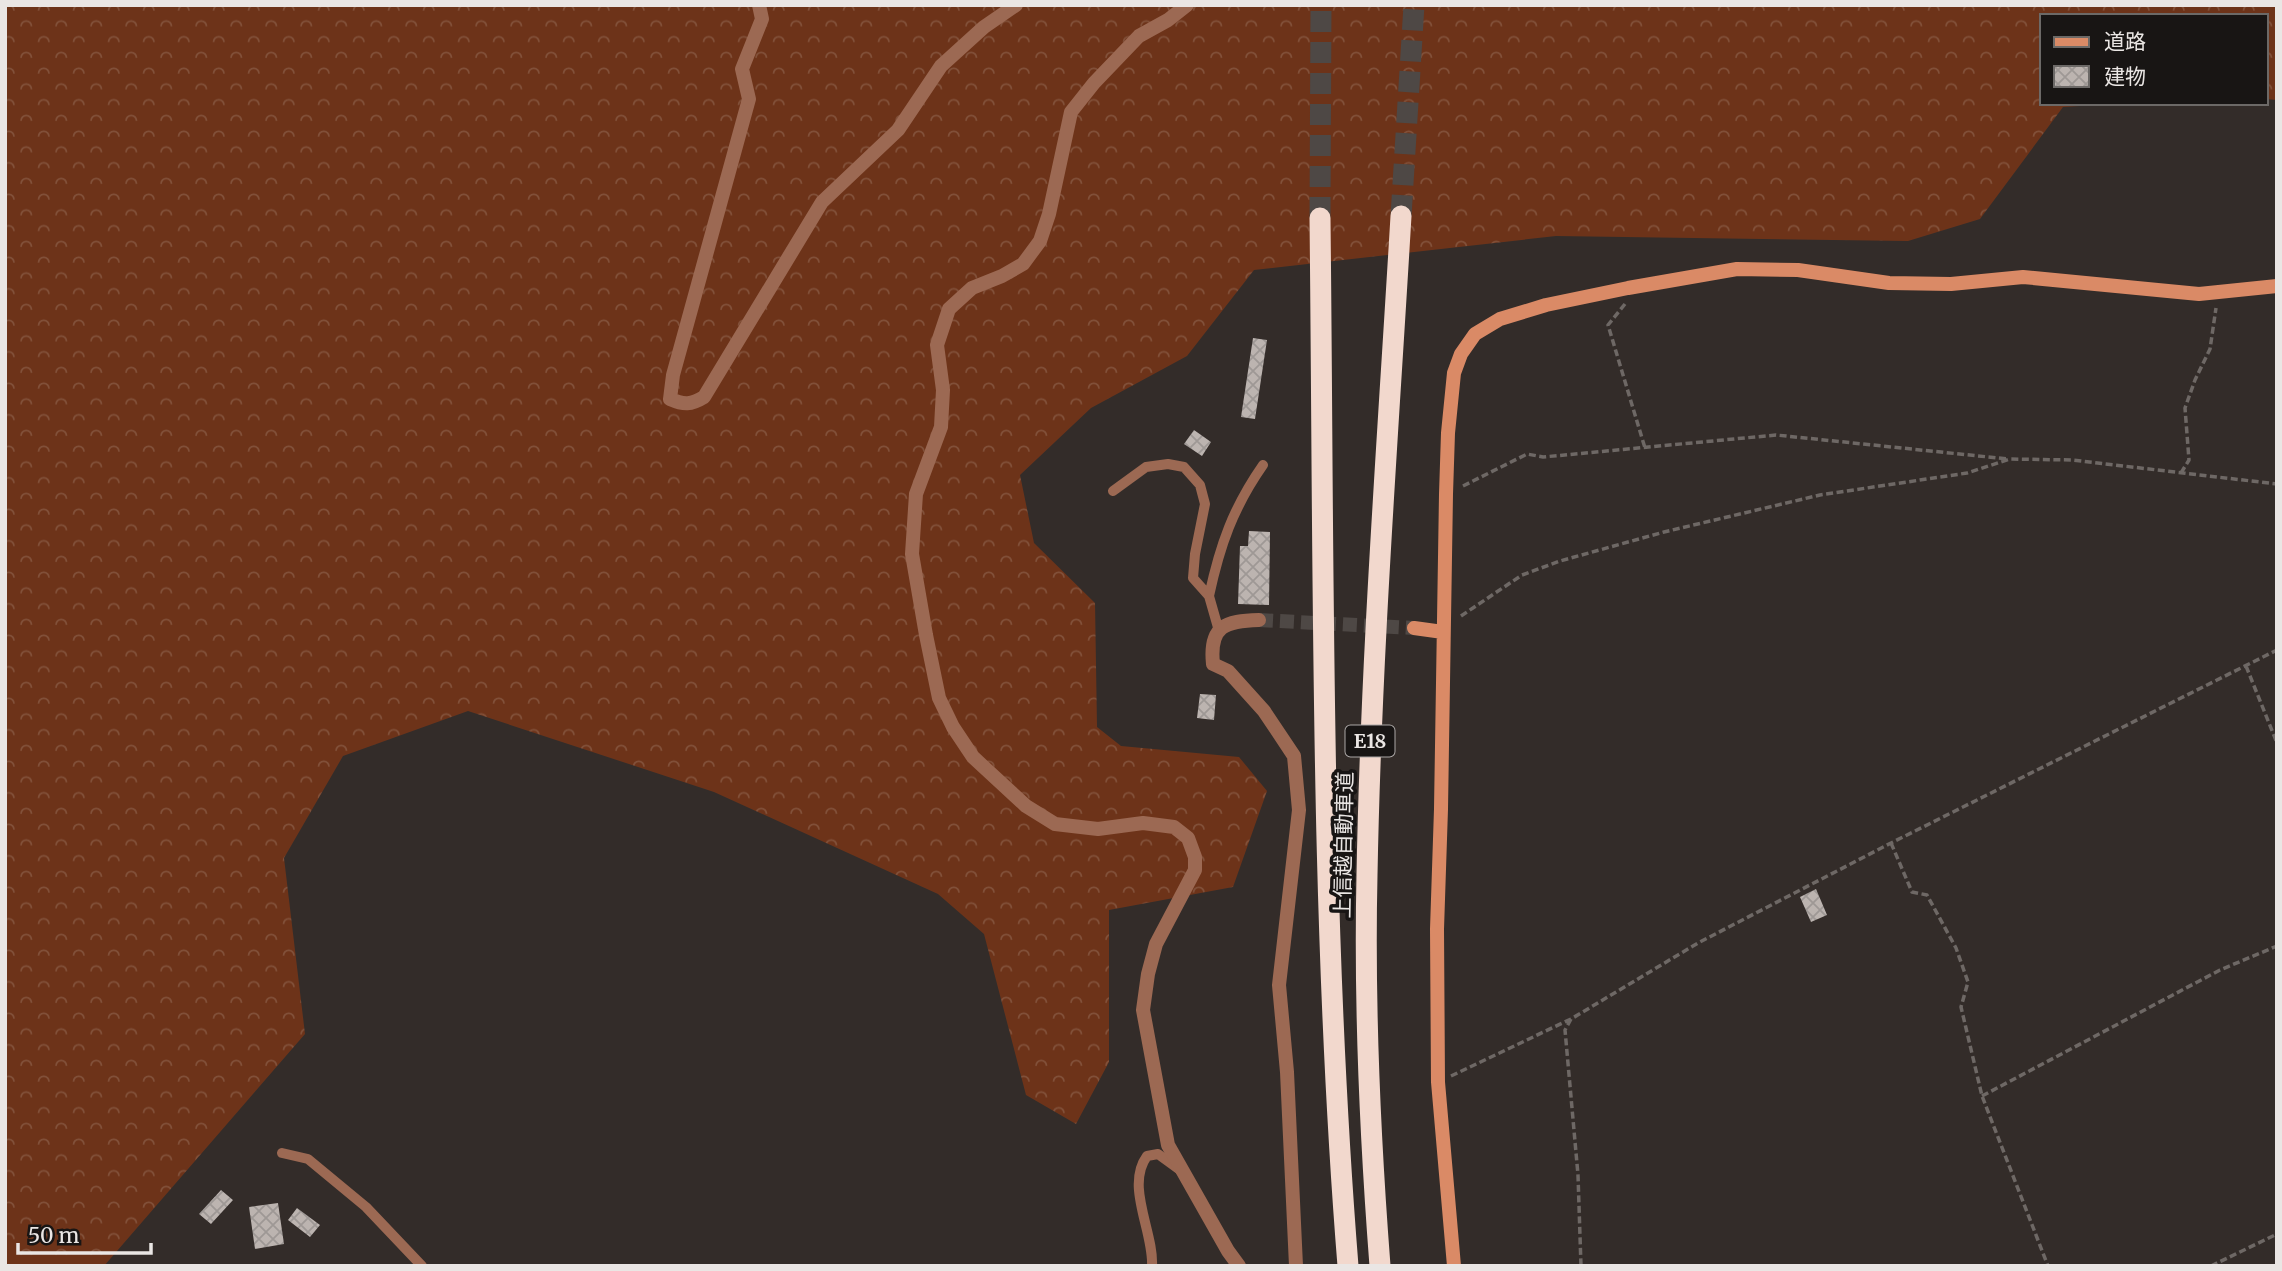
<svg xmlns="http://www.w3.org/2000/svg" width="2282" height="1271" font-family="Merriweather,'Noto Sans JP',serif">
  <style>
    .forest { fill: url(#forest-crowns) }
    .building { fill: url(#building-cross-hatch) }
    .lines { fill: none; stroke-linecap: round; stroke-linejoin: round }
    .street-tunnel { stroke: #4e4845; stroke-width: 14; stroke-dasharray: 14 7; stroke-linecap: butt }
    .highway-tunnel { stroke: #4e4845; stroke-width: 21; stroke-dasharray: 21 10; stroke-linecap: butt }
    .path { stroke: #6e6865; stroke-width: 3.5; stroke-dasharray: 7 3.5; stroke-linecap: butt }
    .lane { stroke: #9c6953; stroke-width: 10 }
    .street { stroke: #9c6953; stroke-width: 14 }
    .secondary { stroke: #da8a66; stroke-width: 14 }
    .highway { stroke: #f2d8cd; stroke-width: 21 }
    .labels { text-anchor: middle; stroke-width: 7; stroke-linejoin: round; paint-order: stroke }
    .shield { fill: #181514; stroke: #aba7a6; stroke-width: 2 }
    .shield-label { font-size: 19px; font-weight: bold; fill: #eae6e4 }
    .street-label { font-size: 21px; fill: #eae6e4; stroke: #181514 }
  </style>
  <defs>
    <pattern id="forest-crowns" width="20" height="18" patternUnits="userSpaceOnUse" patternTransform="scale(1.75)"><rect width="20" height="18" fill="#6d3319"/><path d="M2 6a3 3 0 1 1 6 0M12 15a3 3 0 1 1 6 0" fill="none" stroke="#82513a"/></pattern>
    <pattern id="building-cross-hatch" width="8" height="8" patternUnits="userSpaceOnUse" patternTransform="scale(1.75)"><rect width="8" height="8" fill="#bcb4b0"/><path d="M0 0l8 8M0 8l8-8" fill="none" stroke="#9e9895"/></pattern>
  </defs>
  <rect width="100%" height="100%" fill="#332c29"/>
  <path class="forest" d="M5,5H2277V100L2266,99V16H2042V103H2128L2063,107L1980,219L1908,241L1556,236L1254,270L1187,356L1091,408L1020,475L1034,543L1095,603L1097,727L1121,746L1239,757L1267,791L1233,887L1109,910V1062L1076,1124L1026,1095L984,934L938,894L714,792L468,711L343,756L284,858L305,1034L104,1266H5Z"/>
  <path class="building" d="M1253,338L1267,340L1255,419L1241,417Z
    M1194,430L1211,442L1202,456L1184,444Z
    M1249,531L1270,532L1269,605L1238,604L1240,546H1248Z
    M1200,694L1216,695L1214,720L1197,718Z
    M1816,889L1827,915L1811,922L1800,897Z
    M221,1190L233,1200L211,1224L199,1214Z
    M278,1203L284,1244L255,1249L249,1207Z
    M297,1208L320,1225L310,1237L288,1220Z"/>
  <g class="lines">
    <path class="street-tunnel" d="M1259,620L1414,628"/>
    <path class="highway-tunnel" d="M1401,216L1414,5
      M1320,218L1321,5"/>
    <path class="path" d="M1625,304L1608,325L1645,448
      M2181,473L2189,460L2185,408L2195,380L2210,349L2216,308
      M1463,486L1527,454L1543,457L1776,435L2008,459
      M1461,616L1522,575L1560,561L1664,532L1820,495L1967,473L2010,459L2072,460L2277,484
      M2246,666L2277,743
      M1891,843L1912,892L1927,895L1956,948L1968,982L1961,1007L1982,1096L2048,1266
      M1571,1019L1565,1030L1578,1175L1581,1266
      M1451,1076L1571,1019L1698,943L1891,843L2277,650
      M1982,1096L2220,970L2277,946
      M2211,1266L2277,1234"/>
    <path class="lane" d="M1113,491L1146,467L1168,464L1184,467L1200,485L1205,504L1195,554L1193,578L1209,596L1219,631
      M1209,596C1220,545 1233,508 1263,465
      M282,1153L308,1159L366,1207L422,1266
      M1152,1266C1154,1232 1125,1186 1147,1156L1158,1154L1180,1170"/>
    <path class="street" d="M759,5L762,19L742,69L749,99L673,375L670,399C684,405 691,405 704,397L822,202L898,130L941,66L984,27L1016,5
      M1187,5L1168,20L1139,36L1094,83L1071,112L1049,214L1040,241L1023,264L1002,276L972,288L949,309L937,345L943,390L941,427L916,494L912,554L926,635L939,698L953,727L973,757L1026,806L1055,824L1098,829L1143,823L1174,827L1188,838L1195,857V870L1156,944L1148,974L1143,1010L1168,1145L1228,1251L1239,1266
      M1259,620C1225,621 1209,626 1213,664L1228,671L1264,711L1294,756L1299,810L1279,985L1287,1072L1296,1266"/>
    <path class="secondary" d="M1414,628L1443,632
      M1454,1266L1438,1082L1437,929L1441,809L1446,494L1448,433L1454,373L1461,354L1475,334L1500,319L1546,305L1628,288L1737,269L1798,270L1889,283L1951,284L2023,277L2199,294L2277,286"/>
    <path class="highway" d="M1320,218C1324,567 1320,918 1348,1266
      M1380,1266C1370,1136 1364,1006 1367,875C1371,655 1388,436 1401,216"/>
  </g>
  <g class="labels">
    <rect class="shield" x="1345.5" y="725.5" width="49" height="31" rx="5"/>
    <g class="shield-label">
      <text x="1370" y="748">E18</text>
    </g>
    <g class="street-label">
      <text transform="translate(1344 845) rotate(-89)" y="7">上信越自動車道</text>
    </g>
  </g>
  <rect width="2282" height="1271" fill="none" stroke="#eae6e4" stroke-width="14"/>
  <rect x="2040" y="14" width="228" height="91" fill="#181514" stroke="#6c6967" stroke-width="2"/>
  <rect x="2054" y="37" width="35" height="10" fill="#da8a66" stroke="#6c6967" stroke-width="2"/>
  <text x="2104" y="49" font-size="21" fill="#eae6e4">道路</text>
  <rect x="2054" y="66" width="35" height="21" fill="url(#building-cross-hatch)" stroke="#6c6967" stroke-width="2"/>
  <text x="2104" y="84" font-size="21" fill="#eae6e4">建物</text>
  <path d="M18 1243v10h133v-10" fill="none" stroke="#eae6e4" stroke-width="3.5"/>
  <text x="28" y="1243" font-size="21" fill="#eae6e4" stroke="#181514" stroke-width="5" paint-order="stroke">50 m</text>
</svg>
